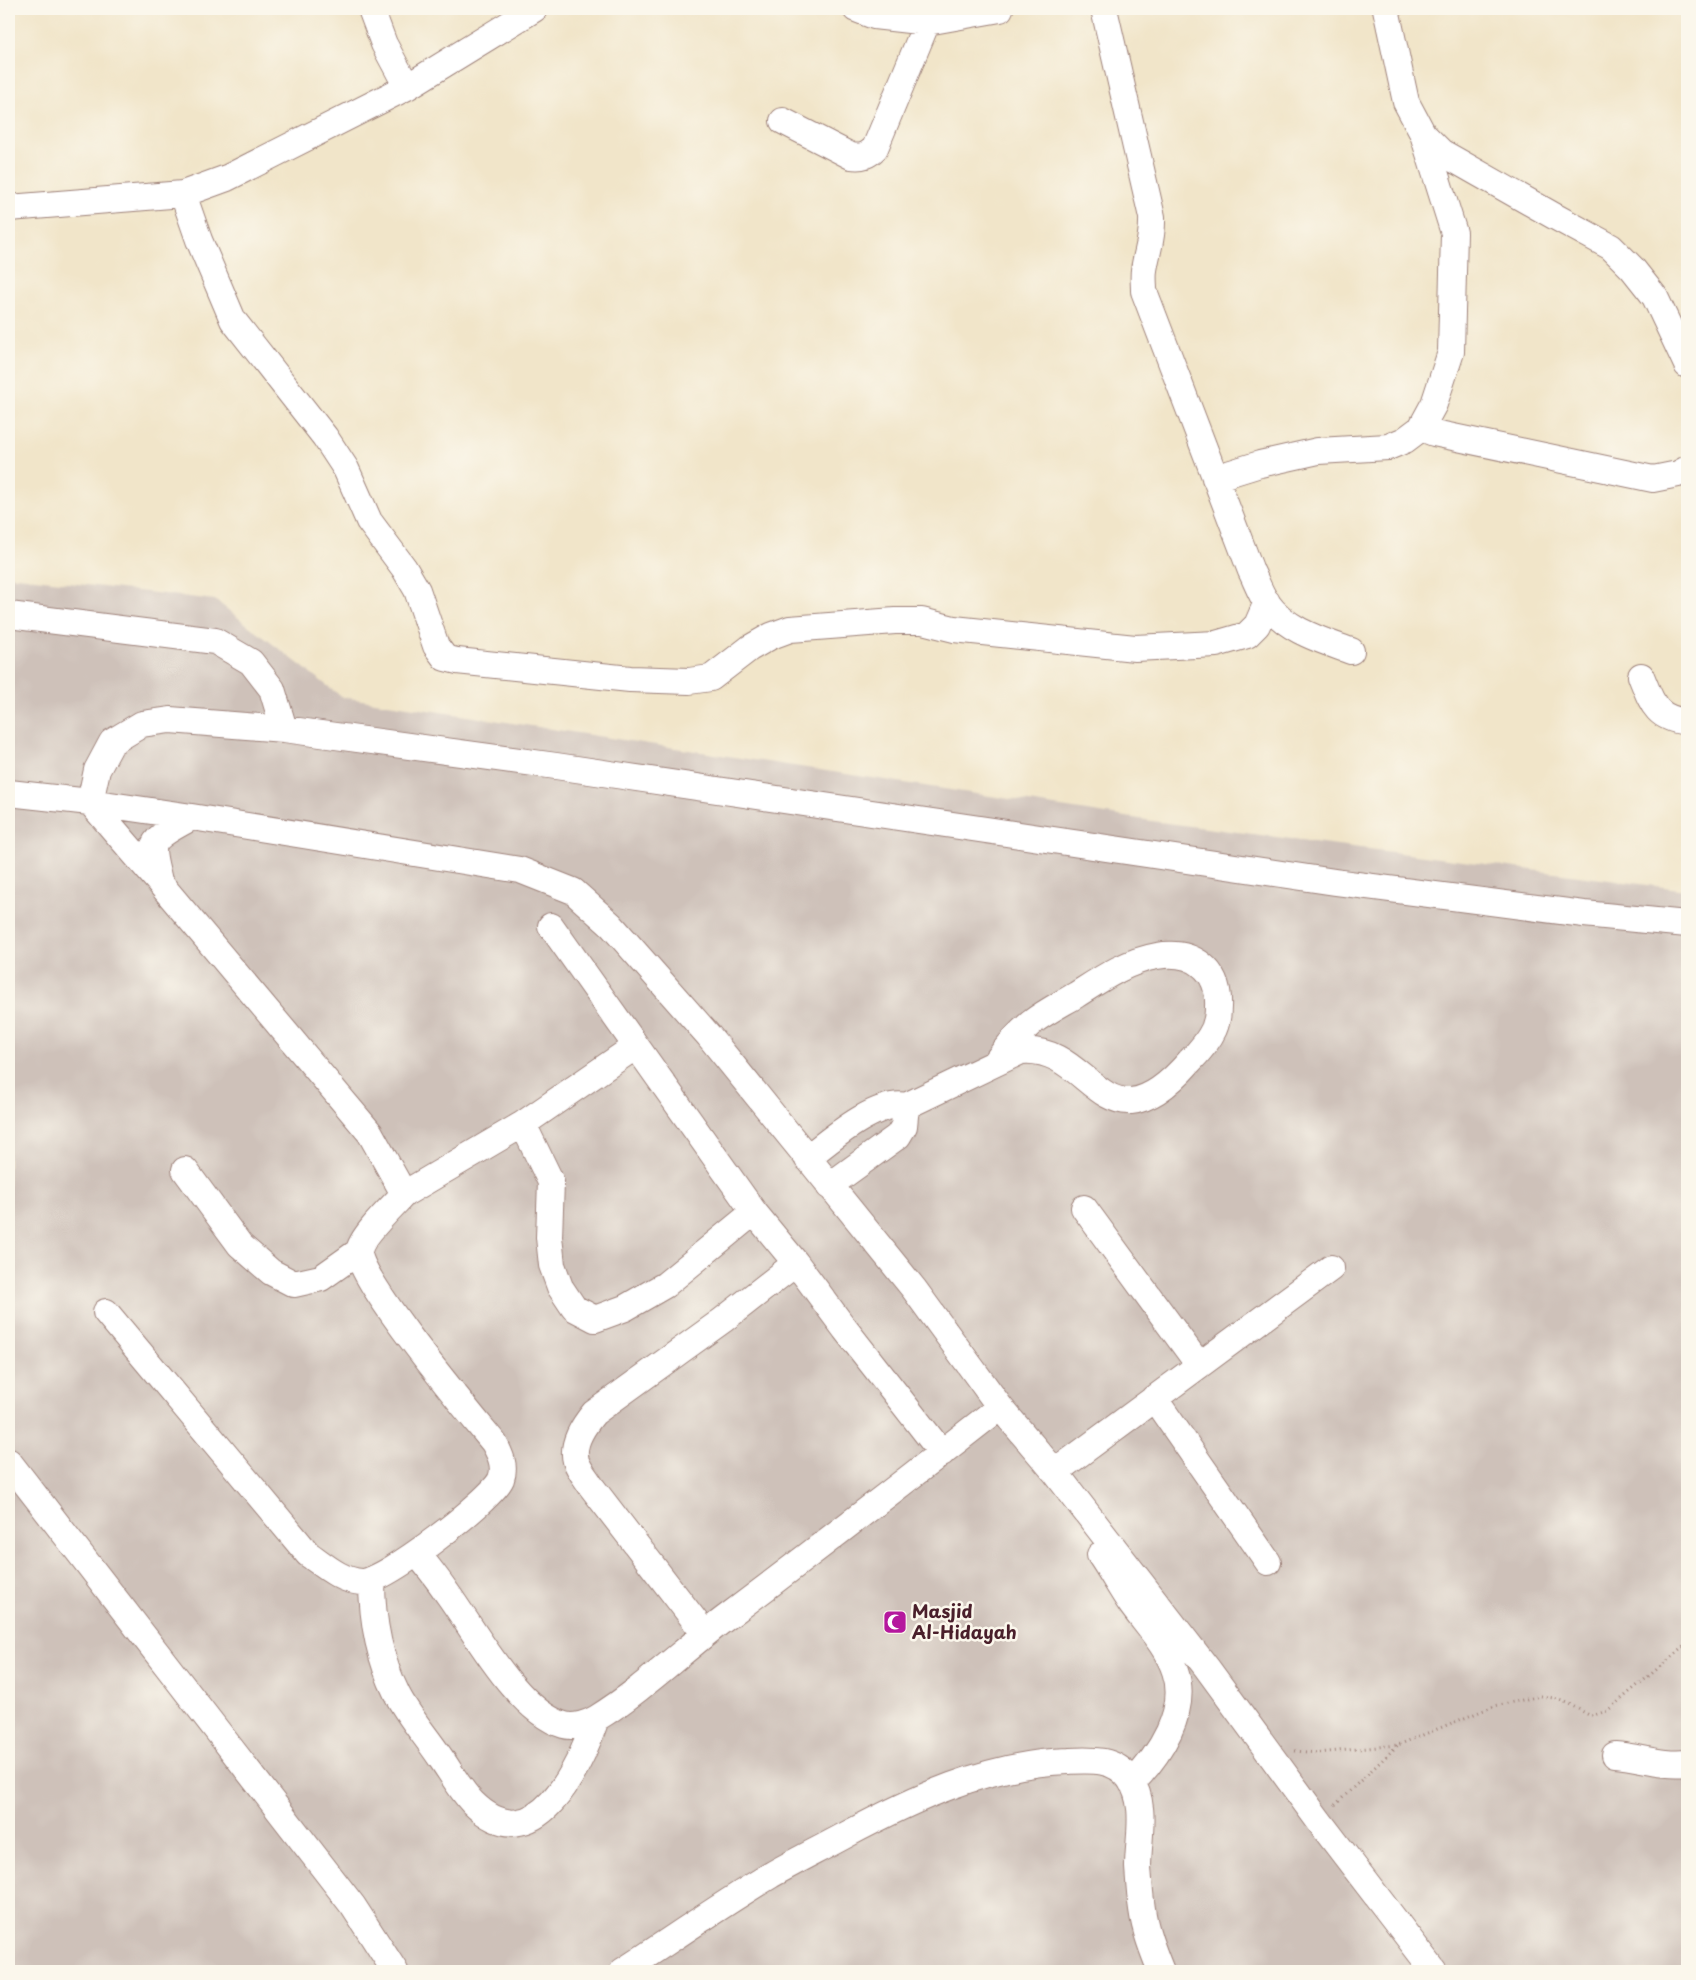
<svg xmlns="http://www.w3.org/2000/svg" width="1696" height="1980" font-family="'Playpen Sans',sans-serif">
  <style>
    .industrial { fill: #cec1b9 }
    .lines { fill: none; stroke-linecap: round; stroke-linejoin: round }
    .minor-casing { stroke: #9e827a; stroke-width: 28 }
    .path { stroke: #9e827a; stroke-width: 3; stroke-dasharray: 1 4; stroke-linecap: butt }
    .minor { stroke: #fff; stroke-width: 26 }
    .labels { text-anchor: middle; stroke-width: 5; stroke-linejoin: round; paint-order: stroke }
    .poi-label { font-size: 18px; font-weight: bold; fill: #4a1f2b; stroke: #fbf7ec; text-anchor: start }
  </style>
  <rect width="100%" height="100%" fill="#fbf7ec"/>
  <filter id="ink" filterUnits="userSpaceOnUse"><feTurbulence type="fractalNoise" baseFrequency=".02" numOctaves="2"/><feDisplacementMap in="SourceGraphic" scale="10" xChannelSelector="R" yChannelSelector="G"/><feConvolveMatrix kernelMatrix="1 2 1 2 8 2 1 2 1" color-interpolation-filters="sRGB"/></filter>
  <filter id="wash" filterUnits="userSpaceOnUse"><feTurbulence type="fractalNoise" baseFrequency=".0096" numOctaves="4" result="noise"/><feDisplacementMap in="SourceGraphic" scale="20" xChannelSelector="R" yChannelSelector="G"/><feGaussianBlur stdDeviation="1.12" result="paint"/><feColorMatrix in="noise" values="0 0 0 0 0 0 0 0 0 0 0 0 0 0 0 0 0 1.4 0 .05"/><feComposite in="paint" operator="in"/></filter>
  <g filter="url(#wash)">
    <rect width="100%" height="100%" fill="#f1e5c9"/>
    <path class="industrial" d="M9,576L215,600L342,697L1159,822L1687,890V1971H9Z"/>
  </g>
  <g filter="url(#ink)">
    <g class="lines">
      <g class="minor-casing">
        <path id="minor" d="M371,9L384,44L407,87
          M856,9L874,16L927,22L1000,9
          M1104,9L1152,217C1153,239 1147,250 1144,270C1143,277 1144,284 1144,291L1251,571C1256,581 1260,593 1267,603C1287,631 1321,640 1351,651
          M1386,9L1406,102L1423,134L1441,152L1554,216L1611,247L1632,268L1655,297L1687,365
          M783,121L851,156C862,158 868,155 875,148L927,22
          M183,194L199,240L233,320L325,437L346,469L369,521L404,568L417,590L436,646L445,658L457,661L630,679L689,681L711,678L750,648L771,636L790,629L895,621H922L954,629L1135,648L1216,644L1247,635L1257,625L1267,602
          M9,208L183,194L227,178L407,87L534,9
          M1421,428L1434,433L1653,479L1678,474L1687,469
          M1215,478L1260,464L1318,451L1388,447L1405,440L1421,428L1434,404L1451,352L1454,233L1423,134
          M9,615L215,641L251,662L272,689L284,729
          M1641,676C1652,703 1655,718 1687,722
          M9,793L90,802L192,817L520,870L573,891L611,925L709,1036L914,1289L1000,1407L1055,1472L1207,1668L1319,1821L1434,1971
          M159,881C157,871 153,859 153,849C154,835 182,823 192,817
          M551,926L754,1212L796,1263
          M523,1124L551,1182L549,1237L552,1265L560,1287L574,1308L595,1319L625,1308L665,1285L754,1212
          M807,1158C829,1141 877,1099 906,1106L1021,1051C1073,1046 1092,1103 1131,1101C1153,1099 1175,1078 1189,1062C1199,1052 1208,1042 1214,1029C1217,1022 1218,1014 1218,1007C1220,969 1193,950 1157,956C1127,961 1101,979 1076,995C1061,1004 1045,1012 1031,1023C1018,1034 1006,1048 996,1062
          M185,1170L240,1245L271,1272L294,1284L321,1278L359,1251
          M829,1186L898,1136L904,1126L906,1106
          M404,1194L523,1124L636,1046
          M1084,1208L1199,1365
          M106,1312L308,1554C324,1565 341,1581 362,1582C383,1583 492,1500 501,1479C506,1466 500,1454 494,1443C472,1416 355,1276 359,1251C361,1236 393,1206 404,1194L370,1133L159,882L90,802L97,770L112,742L142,724L170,720L284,729L556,766L1335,882L1584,914L1687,924
          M1154,1398L1268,1562
          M9,1462L353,1906L395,1971
          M1055,1472L1331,1268
          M417,1553C427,1566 438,1579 447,1593C475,1631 517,1711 564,1725C574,1728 589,1723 597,1718C642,1690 681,1652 723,1620C816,1550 908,1479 1000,1407
          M1100,1555C1111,1571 1120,1588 1131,1604C1146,1625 1167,1646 1175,1671C1189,1711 1159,1756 1132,1783
          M372,1581C372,1621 379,1658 397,1694C408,1716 426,1736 440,1757C450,1771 461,1791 473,1803C535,1864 579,1768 596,1719
          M705,1634L591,1486C586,1478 579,1470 576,1461C571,1444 584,1425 594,1413L723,1320L796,1263L845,1329L942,1453
          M1615,1755C1640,1757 1663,1766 1687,1763
          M623,1971C672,1939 721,1905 771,1875C794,1862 818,1850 842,1837C911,1800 988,1763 1069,1761C1090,1760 1114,1758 1129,1778C1148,1803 1138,1839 1138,1867C1139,1881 1140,1896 1142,1909C1145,1931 1153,1951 1161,1971"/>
      </g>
      <path class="path" d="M1295,1751L1318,1753L1398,1745L1494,1706L1541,1696L1554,1698L1567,1703L1591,1716L1607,1711L1687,1644
        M1335,1805L1398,1745"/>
      <use href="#minor" class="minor"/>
    </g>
  </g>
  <defs>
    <g id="mosque-square" transform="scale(1.25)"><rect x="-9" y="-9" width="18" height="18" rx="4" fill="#b5179e" stroke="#fbf7ec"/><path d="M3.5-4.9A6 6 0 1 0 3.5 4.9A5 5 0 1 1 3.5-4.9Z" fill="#fff"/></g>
  </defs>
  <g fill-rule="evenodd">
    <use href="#mosque-square" x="895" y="1622"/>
  </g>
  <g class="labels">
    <g class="poi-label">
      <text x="912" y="1618">Masjid<tspan x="912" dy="21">Al-Hidayah</tspan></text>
    </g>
  </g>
  <rect width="1696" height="1980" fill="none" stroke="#fbf7ec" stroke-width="30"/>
</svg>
